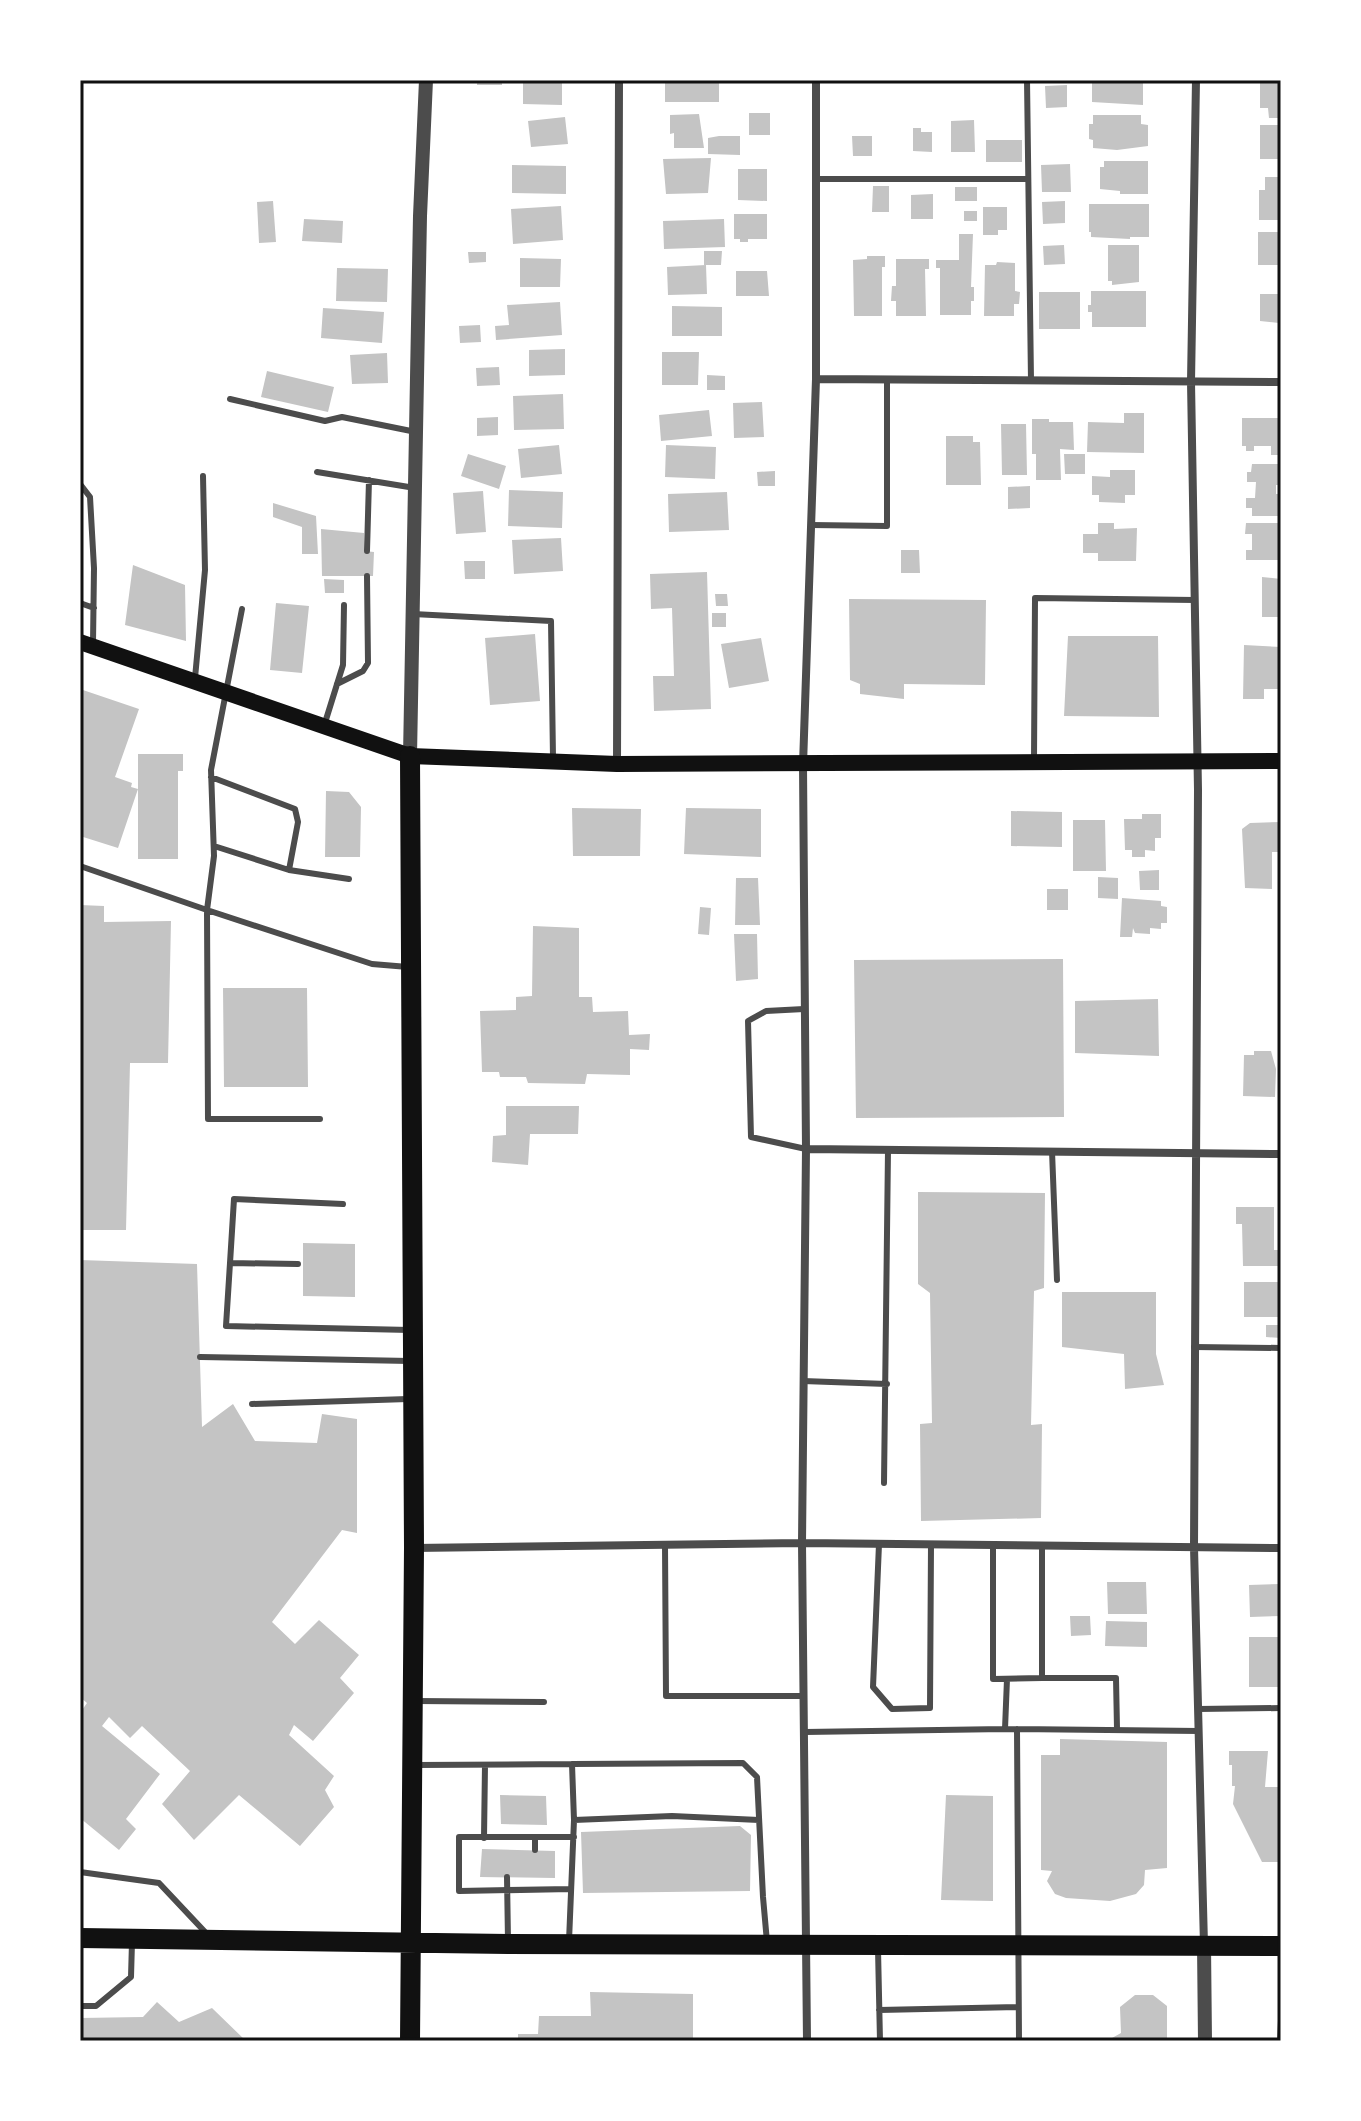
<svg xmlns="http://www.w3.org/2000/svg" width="1361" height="2121" font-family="Signika,sans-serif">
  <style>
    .building { fill: #c4c4c4 }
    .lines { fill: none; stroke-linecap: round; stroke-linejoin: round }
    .service { stroke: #4c4c4c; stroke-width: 6 }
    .minor { stroke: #4c4c4c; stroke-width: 8 }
    .tertiary { stroke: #4c4c4c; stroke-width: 14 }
    .secondary { stroke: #111; stroke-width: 16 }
    .primary { stroke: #111; stroke-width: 20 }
    .neatline { fill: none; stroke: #111; stroke-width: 3 }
  </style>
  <rect width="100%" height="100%" fill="#fff"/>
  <path class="building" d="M477,80H502V85H477Z
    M530,80H562V105L523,104V83H530Z
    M665,80H719V102H665Z
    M1092,80H1143V105L1092,102Z
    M1260,80H1281V118H1269L1268,108H1260Z
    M1067,85V107L1046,108L1045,86Z
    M749,113H770V135H749Z
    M699,114L704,148H674V133L670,134V115Z
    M1093,115H1141V124L1148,125V146L1117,150L1093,148V140L1089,139V124H1093Z
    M565,117L568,144L531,147L528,121Z
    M974,120L975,152H951V121Z
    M1260,125H1281V159H1260Z
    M913,128H921V132H932V152L913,151Z
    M719,136H740V155L708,154V138Z
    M852,136H872V156H853Z
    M986,140H1022V162H986Z
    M711,158L708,193L666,194L663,159Z
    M1104,161H1148V194H1120V191L1100,189V167H1104Z
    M1070,164L1071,192H1042L1041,165Z
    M512,165L566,166V194L512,193Z
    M738,169H767V201L738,200Z
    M1265,177H1281V220H1259V190H1265Z
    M873,186H889V212H872Z
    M955,187H977V201H955Z
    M933,194V219H911V195Z
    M273,201L276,242L259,243L257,202Z
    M1065,201V223L1043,224L1042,202Z
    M1089,204H1149V237H1130V239L1091,237V232H1089Z
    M561,206L563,240L513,244L511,209Z
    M983,207H1007V230H998V235H983Z
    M964,211H977V221H964Z
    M734,214H767V239H748V242H740V239H734Z
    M304,219L343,221L342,243L302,241Z
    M724,219L725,247L664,249L663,221Z
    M1258,232H1281V265H1258Z
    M959,234H973L971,287H974V301H971V315H940V268H936V260H959Z
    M1064,245L1065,264L1044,265L1043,246Z
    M1108,245H1139V282L1112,285V281H1108Z
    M704,251H722L721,265H704Z
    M468,252H486V262L469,263Z
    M867,256H885V267H882V316H854L853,260L867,259Z
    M520,258L561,259L560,287H520Z
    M896,259H929V269H925L926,316H896V301H891L892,286H896Z
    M997,262L1015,263V291L1020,292L1019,304H1014V316H984L985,265H996Z
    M706,265L707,294L668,295L667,267Z
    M337,268L388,269L387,302L336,301Z
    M736,271H767L769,296H736Z
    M1091,291H1146V327H1092V312H1088V305H1091Z
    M1039,292H1080V329H1039Z
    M1260,294H1281L1279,323L1260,321Z
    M560,302L562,335L496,340L495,326L509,325L507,305Z
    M672,306L722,307V336H672Z
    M323,308L384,312L382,343L321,338Z
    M480,325L481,342L460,343L459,326Z
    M565,349V375L529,376V350Z
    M662,352H699L698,385H662Z
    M387,353L388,383L352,384L350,355Z
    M499,367L500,385L477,386L476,368Z
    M267,371L334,387L328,412L261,397Z
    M707,375L725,376V390H707Z
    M563,394L564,429L514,430L513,396Z
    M762,402L764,437L734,438L733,403Z
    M709,410L712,436L661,441L659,415Z
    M1124,413H1144V453L1087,452L1088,422L1124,423Z
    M498,417V435L477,436V418Z
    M1242,418H1281V455H1271V446H1254V451H1246V446H1242Z
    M1032,419H1049V422H1073L1074,450L1060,449L1061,480H1036V454H1032Z
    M1001,424H1026L1027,475H1002Z
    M946,436H973V442H980L981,485H946Z
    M559,445L562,474L521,478L518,449Z
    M666,445L716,447L715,479L665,477Z
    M468,454L506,466L499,489L461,476Z
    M1064,454H1085V474H1065Z
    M1252,464H1281V485H1276V494H1281V516H1252V508H1246V498H1255L1256,482H1247V472H1251Z
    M1110,470H1135V495H1125V503L1099,502V495H1092V476L1110,477Z
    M775,471V486H758L757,472Z
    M1030,486V508L1008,509V487Z
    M509,490L563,492L562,528L508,526Z
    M483,491L486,532L456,534L453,493Z
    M727,492L729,530L669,532L668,494Z
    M273,503L316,516L318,554H302V527L273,517Z
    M1098,523H1114V529L1137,528L1136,561H1098V553H1083V534H1098Z
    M1246,523H1281V560H1246V550H1252V534H1245Z
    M321,529L364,533V551L374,552L373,576H322Z
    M561,538L563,571L514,574L512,540Z
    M901,550H919L920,573H901Z
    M464,561H485V579H465Z
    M133,565L185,585L186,641L125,625Z
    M707,572L711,709L654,711L653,676H674L672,608L651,609L650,574Z
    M1262,577L1281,579V617H1262Z
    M324,579L344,580V593H325Z
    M715,594H727L728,606H716Z
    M849,599L986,600L985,685L904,684V699L860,694V684L850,680Z
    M276,603L309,606L302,673L270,670Z
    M712,613H726V627H712Z
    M535,634L540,701L490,705L485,638Z
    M1068,636H1158L1159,717L1064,716Z
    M761,638L769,681L729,688L721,644Z
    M1244,645L1281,647V689H1264V699H1243Z
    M80,689L139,709L115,777L132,783L131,787L138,789L118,848L80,836Z
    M138,754H183V771H178V859H138Z
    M326,791L349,792L361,807L360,857H325Z
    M572,808L641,809L640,856H573Z
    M686,808L761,809V857L684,854Z
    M1011,811L1062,812V847L1011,846Z
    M1142,814H1161V838H1155V851L1145,850V857H1132V850H1125L1124,819H1142Z
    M1073,820H1105L1106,871H1073Z
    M1281,822V852H1272V889L1245,888L1242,829L1250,823Z
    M1159,870V890H1140L1139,871Z
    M1098,877L1118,878V899L1098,898Z
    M736,878H758L760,925H735Z
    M1047,889H1068V910H1047Z
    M1122,898L1161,901V906L1167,907V923H1161V929L1150,928V934L1135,933L1133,928L1132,937H1120Z
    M80,905L104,906V922L171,921L168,1063H130L126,1230H80Z
    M700,907L711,908L709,935L698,934Z
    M533,926L579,928V997H592L593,1012L628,1011L629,1035L650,1034L649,1050L630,1049V1075L587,1074L585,1084L528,1083L526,1077H500L499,1072H482L480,1011L516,1010V997L532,996Z
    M734,934H757L758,979L736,981Z
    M1063,959L1064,1117L856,1118L854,960Z
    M223,988H307L308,1087H224Z
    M1158,999L1159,1056L1075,1053V1001Z
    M1254,1051H1271L1276,1069L1275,1097L1243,1096L1244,1055H1254Z
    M506,1106H579L578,1134H530L528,1165L492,1162L493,1136L506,1135Z
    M918,1192L1045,1193L1044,1288L1034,1291L1031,1425L1042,1424L1041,1518L921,1521L920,1424L932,1423L930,1293L918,1284Z
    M1236,1207H1274V1250H1279L1280,1266H1243L1242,1224H1236Z
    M303,1243L355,1244V1297L303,1296Z
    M80,1260L197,1264L202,1427L233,1404L255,1441L317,1443L322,1414L357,1419V1533L342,1530L272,1622L295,1644L319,1620L359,1655L340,1678L354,1693L313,1741L294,1725L289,1735L334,1776L325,1790L334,1807L300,1846L239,1795L194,1840L162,1804L190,1771L142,1726L130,1738L109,1717L102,1726L160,1774L126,1819L136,1829L119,1850L80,1818V1713L87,1703L80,1697Z
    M1244,1282H1280V1317H1244Z
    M1062,1292H1156V1354L1164,1385L1125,1389L1124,1354L1062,1347Z
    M1266,1325H1281V1338L1266,1337Z
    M1107,1582H1146L1147,1614H1108Z
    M1281,1584V1616L1250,1617L1249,1585Z
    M1070,1616H1090L1091,1635L1071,1636Z
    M1106,1621L1147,1622V1647L1105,1646Z
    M1249,1637H1281V1687H1249Z
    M1060,1739L1167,1742V1868L1145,1870L1144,1885L1136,1894L1110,1901L1066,1898L1055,1894L1047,1881L1052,1871L1041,1870V1755H1060Z
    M1229,1751H1268L1265,1787H1281V1862H1262L1233,1804L1235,1786H1232V1765H1229Z
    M500,1795L546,1796L547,1825L501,1824Z
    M946,1795L993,1796V1901L941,1900Z
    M740,1826L751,1835L750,1891L583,1893L581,1832Z
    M482,1849L555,1851V1878L480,1877Z
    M590,1992L693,1994V2041H518V2034H538L539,2016H591Z
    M1135,1995H1153L1167,2006V2041H1112V2038L1121,2033L1120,2007Z
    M157,2002L179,2022L212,2008L246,2041H80V2018L143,2017Z"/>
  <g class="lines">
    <path class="service" d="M1027,80L1031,380
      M816,179H1027
      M230,399L325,421L342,417L416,432
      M317,472L415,488
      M80,484L90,497L94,568L93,643
      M811,525L887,526V379
      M367,551L369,480
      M80,603L94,608
      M242,609L211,770L214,856L207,910L372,964L408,967
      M413,614L551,621L553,758
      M195,678L205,570L203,476
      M337,684L363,671L368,663L367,576
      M324,726L343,665L344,605
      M1034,759L1035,598L1195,600
      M211,777L295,809L298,822L289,870L349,879
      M214,846L289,870
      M80,866L207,910L208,1119H320
      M804,1009L766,1011L748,1021L751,1137L806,1149
      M1052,1151L1057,1280
      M230,1263L234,1199L343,1204
      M298,1264L230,1263L226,1326L410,1330
      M1194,1347L1281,1348
      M200,1357L410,1361
      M803,1381L887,1384
      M252,1404L408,1399
      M884,1483L888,1150
      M879,1544L873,1687L892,1709L930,1708L931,1545
      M665,1545L666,1696H804
      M993,1545V1679L1042,1678V1546
      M1042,1678H1116L1117,1729
      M416,1701L544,1702
      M1198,1709L1281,1708
      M1005,1729L1007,1679
      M1017,1729L1019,2041
      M805,1732L1005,1729L1199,1731
      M416,1765L572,1764
      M574,1820L672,1816L759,1820
      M535,1837V1850
      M484,1838L485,1765
      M80,1872L159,1883L206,1933
      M507,1877L508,1941
      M571,1889L459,1891V1837H574
      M569,1941L574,1820L572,1764L743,1763L757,1777L763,1897L767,1942
      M878,1949L880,2041
      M80,2006H96L131,1977L132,1942
      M879,2010L1018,2007
      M1280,2041L1281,2021"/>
    <path class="minor" d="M1196,80L1191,382L1198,790L1194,1547L1204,1945
      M816,379L1281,382
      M617,764L619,80
      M806,1149L1281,1154
      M414,1548L802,1543L1281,1548
      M807,2041L802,1543L806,1149L803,765L816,379V80"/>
    <path class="tertiary" d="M410,756L420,216L426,80
      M1204,1945L1205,2041"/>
    <path class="secondary" d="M80,642L410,756L617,764L1281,761"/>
    <path class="primary" d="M410,756L414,1548L410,2041
      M80,1938L508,1944L1281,1946"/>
  </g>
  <rect width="1361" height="2121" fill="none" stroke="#ffffff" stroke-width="164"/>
  <rect x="82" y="82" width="1197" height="1957" class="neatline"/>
</svg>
